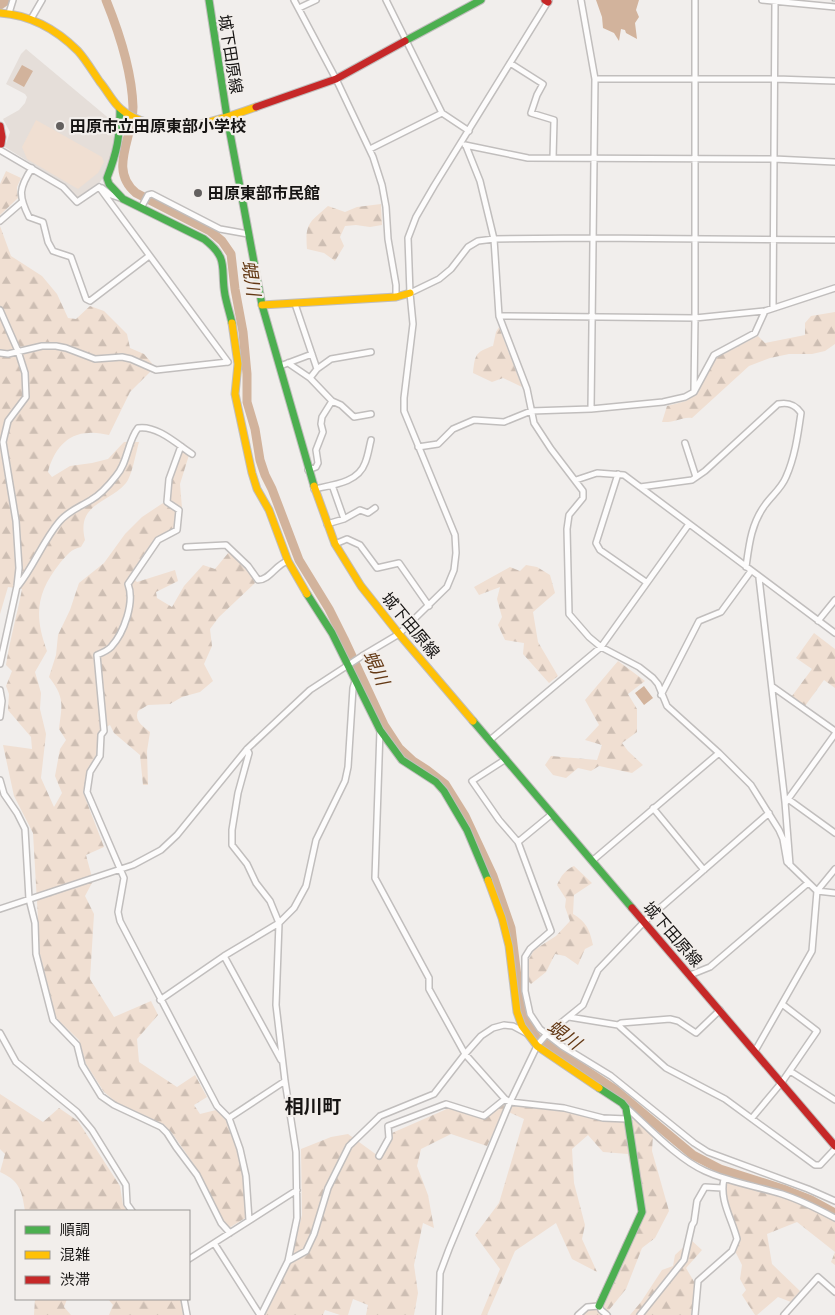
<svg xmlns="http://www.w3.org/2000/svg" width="835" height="1315" font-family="Poppins,'Noto Sans JP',sans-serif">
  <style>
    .built { fill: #e5ded9 }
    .forest { fill: url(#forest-firs) }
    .park { fill: #f0dfd2 }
    .water { fill: #d2b39c }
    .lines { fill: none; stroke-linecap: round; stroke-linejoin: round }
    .river { stroke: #d2b39c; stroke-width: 9 }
    .street-casing { stroke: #c1bebd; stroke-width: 8 }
    .fast-casing { stroke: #c1bebd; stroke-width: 9 }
    .slow-casing { stroke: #c1bebd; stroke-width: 9 }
    .jam-casing { stroke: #c1bebd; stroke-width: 9 }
    .street { stroke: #fdfcfc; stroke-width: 5 }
    .fast { stroke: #4caf50; stroke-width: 7 }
    .slow { stroke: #ffc107; stroke-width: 7 }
    .jam { stroke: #c62828; stroke-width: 7 }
    .rail-casing { stroke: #b6b5b5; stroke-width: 3 }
    .rail { stroke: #f2eeeb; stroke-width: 1; stroke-dasharray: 4; stroke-linecap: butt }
    .poi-dot { fill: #63605f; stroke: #f2eeeb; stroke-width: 2 }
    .labels { text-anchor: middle; stroke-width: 4.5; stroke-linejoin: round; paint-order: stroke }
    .street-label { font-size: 16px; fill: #161413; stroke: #f2eeeb }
    .poi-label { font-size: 16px; font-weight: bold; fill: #161413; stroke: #f2eeeb; text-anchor: start }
    .water-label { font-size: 18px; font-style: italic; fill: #633814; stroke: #f2eeeb }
    .quarter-label { font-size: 19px; font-weight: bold; fill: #161413; stroke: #f2eeeb }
  </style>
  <defs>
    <pattern id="forest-firs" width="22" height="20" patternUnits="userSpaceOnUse" patternTransform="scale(1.25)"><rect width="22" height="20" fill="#f0dfd2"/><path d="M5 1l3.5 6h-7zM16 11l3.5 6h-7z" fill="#cdbeb3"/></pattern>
  </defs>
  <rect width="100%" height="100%" fill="#f1eeec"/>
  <path class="built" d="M26,49L112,121L114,138L112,152L106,170L101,181L79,197H76L64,184L5,147L10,132L3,119L19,110L25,103L27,97L25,94L6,84L21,54Z"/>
  <path class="forest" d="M6,171L21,178L17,187L18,198L0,215V184Z
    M381,204L382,225L370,227L356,225L345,226L340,237L344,246L335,261L324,253L307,249C305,223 309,223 328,206L345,212L357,207Z
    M0,226L11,256L42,276L57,294L68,318L76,319L90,306L104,311L127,334L130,348L144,354L155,367L130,392L109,435C102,434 95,432 89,433C66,433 53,452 48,472L52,477L70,466L92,463L108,459L124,442H139C136,452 132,476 126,483C108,504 76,503 85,540L81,547C71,549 67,555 60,563C36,593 34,616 47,651L35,672L41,693L40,709L46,734L41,778L54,807L62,793L55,776L60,749L66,740L59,729C62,704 65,698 49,677L56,655L58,635L70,610L79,583L104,563L125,534L142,517L163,503L168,504L171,480L183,448L189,455L180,484L182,508L180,527C155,531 144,555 130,575L137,582L175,570L178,581L156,592L157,598L172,607L184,586L203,565L215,569L229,552L247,567L255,583L219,617L210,629L212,646L204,664L213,681L200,692L182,697L170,704L148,705L138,711C134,721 143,726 150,732L147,751L148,785H143L140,755L114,733L110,725L99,731L96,755L88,772L83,792L104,847L86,855L93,881L85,896L94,914L90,979L114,1017L151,1001L158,1015L137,1039L139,1062L177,1087L195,1075L207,1097L194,1105L200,1114L216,1110C219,1113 225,1117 227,1121C243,1149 244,1185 247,1217L229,1228L223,1221L199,1172L172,1133L163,1124L116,1102L104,1092L86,1064L79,1040L56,1018L40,954L33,833L14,796L3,745L32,749L31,737L8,710L9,694L6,686L12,671L6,665C10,639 17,615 22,589L8,587L0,614Z
    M835,312V344L825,351L812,354H789L770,358L749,366L692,418C683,416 675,423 662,422L667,406L686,401L696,394L717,357L758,336L765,343L805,335V323L811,316Z
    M499,327L522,387L503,378L492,382L473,373C475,355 475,352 493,346L496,332Z
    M526,565L537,567L550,575L555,593L533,612L538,642L558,676L549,683L523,654L524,643L505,640L498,625L502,617L497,599L500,587L479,595L474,587L510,567L520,571Z
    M814,633L835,649V688L824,680L805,706L792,696L812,669L796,658Z
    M618,661L645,681L628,694L637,709V732L622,743L628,751L643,765L632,773L599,766L591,771L578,768L566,778L553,775L545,765L551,756L597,760L602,745L585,740L599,725L585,700Z
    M574,866L592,883L574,895L573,914C587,922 590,931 593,945L585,949L578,965L565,956L555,954L546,972L531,984L527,980L529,959L534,950L556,936L570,921L565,907L566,899L557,885C561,876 565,870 574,866Z
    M0,1094L43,1122L59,1108L78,1121L120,1186L123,1205L127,1211H25C22,1191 20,1181 0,1172L5,1154L0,1149Z
    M505,1102L513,1105L564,1111L602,1121L635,1120L653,1135L652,1151L669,1211L655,1238L642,1248L626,1289L605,1315H573L586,1304L596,1302L638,1210L628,1154L603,1152L588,1135L572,1149L574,1183L585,1225L582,1239L597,1272L572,1259L556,1223L515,1251L487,1315H481L500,1269L475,1235L499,1203L524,1119L504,1110L487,1146L451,1134L421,1149L417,1166L428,1195L434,1228L423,1223L414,1265L418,1293L414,1315H366L368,1305L353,1299L348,1315H340L325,1310L323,1315H265L290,1263L302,1215L301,1149L331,1137L348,1134L381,1158L392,1140V1133L449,1108L484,1119Z
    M727,1182L784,1197L809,1206L835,1221V1265L831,1262L835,1252L797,1222L767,1234L772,1264L800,1291L791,1302L778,1297L757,1315H755L742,1295L746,1290L740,1279L742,1265L735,1251L741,1239C734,1222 724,1201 727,1182Z
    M691,1240L702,1250L686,1268L696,1285L691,1315H630L641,1302L662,1270L673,1266L675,1255Z
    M35,1299H67L64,1307L71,1315H34Z
    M108,1299H181L183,1315H109L113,1305Z"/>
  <path class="park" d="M36,120L102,157L104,162L98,173L78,189L27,159L22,147Z"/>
  <path class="water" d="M596,0H639L636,10L639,17L635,23L637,39L626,33L625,30L621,29L619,41L614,33L603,28L602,17Z
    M22,65L33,71L24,87L13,81Z
    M644,686L653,698L644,705L635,693Z"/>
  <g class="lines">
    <path class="river" d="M106,0C119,32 132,73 133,107C133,138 108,170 136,193L210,231L222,241L231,254L235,289L243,332L247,374V402L255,429L260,460L265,475L272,489L299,560L329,609L344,639L384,725L399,748L413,761L427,770L445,784L465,816L493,876L511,928L520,1001L525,1021L537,1038L614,1089L693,1155L720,1169L783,1189L811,1200L835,1213
      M0,5L7,0"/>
    <g class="street-casing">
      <path id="street" d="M294,0L336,79L373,157L382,185L386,207L388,239L396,285V297
        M386,0L442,113L469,131
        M581,0L595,79L591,409
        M762,0L835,7
        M299,8L316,0
        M9,13L13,0
        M31,19L42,0
        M510,63L543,84L537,95L531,113L554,120L553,158
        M595,79H776L835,81
        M465,145L528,158L774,159L835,162
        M466,146L480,181L494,239L499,316L527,389L534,423L551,449L583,491V498L569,515L567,529L569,614L589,637L601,647L639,667L653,678L658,684L667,706L719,753L751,785L779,830L783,839L787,862L817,891L812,951L755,1051
        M370,149L442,113
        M0,150L63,187L77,202L99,187
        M32,168C19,188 18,195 29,217L43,222L48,242L53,251L71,257L86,299L90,301L149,256
        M99,187L228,362
        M102,188L111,195L123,199
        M141,208L148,195L152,194L220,229L248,234
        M0,221L22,202
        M410,293L439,279L451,269L468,247L478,241L494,239L592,238L835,240
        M295,304L317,369L310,378
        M773,308L775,2
        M0,310L18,351L25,373L26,397L8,421L3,442L16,521L19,568L17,586L0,664
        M499,316L695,318L765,311L835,288
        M0,353L8,354L42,346H56L66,348L95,359L122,357L131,359L156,370L228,362
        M288,363L310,378L332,401L341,405L354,417L371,414
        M280,366L312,354
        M317,369L331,359L371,352
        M694,391L695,318V0
        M685,443L696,477
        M181,446L169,479L167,502L179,510L177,530L158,540L128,584C135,602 124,633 111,647C108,650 102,653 97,655L104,731L101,735L100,756L90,772L87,792L124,878L118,912L120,921L217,1106L229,1118L240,1149L246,1176L249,1220
        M418,447L438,444L453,429L474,420L504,422L531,411L591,409L663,402L685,397L694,392L714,355L755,333L765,311
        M308,470L316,467L318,463L316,450L323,432L321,424L322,417L332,401
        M618,474L596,543L600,550L646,582
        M576,480L597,473L624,475L835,633
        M332,485L344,519
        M640,487L692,480L705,471L778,404C788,402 795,404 801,413C798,434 795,457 786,477C781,489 772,495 765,505C751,524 749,545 746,567
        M314,489C332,485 358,483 365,463C368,456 369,448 371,440
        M327,524L344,519L360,510L368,513L375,508
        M335,544L347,539L360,545L377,568L399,563L429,606
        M186,547L226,545L248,566L258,580C270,580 276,564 288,561
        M759,578L785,802L790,865
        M18,586C34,566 43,541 59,522C68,511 80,507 91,500C100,495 109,485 116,476C128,463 127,442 138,428C157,425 177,444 192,454
        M818,621L835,600
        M773,687L835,731
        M0,690L2,701L0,717
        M661,695L699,621L721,612L751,571
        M380,730L375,878L429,978V989L465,1054L505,1099L510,1102L564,1108L603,1118L627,1119
        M490,740L601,647L689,524
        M247,749L249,753L238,793L232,830V845L247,864L256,883L270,901L279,923L276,1005L285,1081L296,1152L297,1218L288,1261L261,1315
        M506,759L472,781L499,820L518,842L551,931L530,949L525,957V991L530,1014L540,1029L562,1046L611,1076L694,1143L708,1152L808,1189L835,1201
        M0,780L4,794L17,813L25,829L29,899L35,923L36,954L53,1020L77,1045L82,1065L101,1096L114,1105L161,1127L167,1133L176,1147L197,1175L221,1223L230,1233
        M788,799L835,833
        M786,802L835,734
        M653,808L704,870
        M518,842L552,814
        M592,861L719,753
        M817,891L835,869
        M817,891L835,893
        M0,909L133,865L161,850L177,835L247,749L310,690L362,656L399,634L447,587L454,570L456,553L455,535L404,411V398L413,324L410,293L408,238L416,217L434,186L549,0
        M224,956L281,1060
        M690,975L710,967L808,883
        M160,1000L224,956L279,923L294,908L306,886L316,840L345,781L348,767L353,688L355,681
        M569,1017L618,1025L621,1023L670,1019L678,1021L696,1033L720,1010
        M618,1025L666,1068L725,1099L815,1165H820L835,1149
        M0,1033L16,1062L77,1112L92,1130L126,1185L127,1204L132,1211
        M539,1043L546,1035L583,1005L598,970L644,922L769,813
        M790,1071L835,1100
        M627,1108C649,1128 678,1159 705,1171C729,1182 756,1186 782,1194C801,1200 818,1209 835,1218
        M229,1118L285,1081
        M752,1118L782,1082L817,1031L782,1004
        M379,1156L389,1138L388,1126L446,1104L484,1116L505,1099
        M214,1243L260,1315
        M189,1259L297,1190
        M288,1261L306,1251L314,1234L328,1188L349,1146L380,1116L434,1094L465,1054L481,1036L493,1028L504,1025L513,1026L526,1033
        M184,1299L187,1315
        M439,1315L440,1273L449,1249L510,1102L537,1046
        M578,1315L587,1307L599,1306L601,1310L607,1315
        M640,1315L684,1260L692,1225L694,1222L697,1201L705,1187L722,1188
        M695,1315L698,1281L732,1251L737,1239C732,1219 719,1200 724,1179
        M784,1315L818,1277L835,1292"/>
    </g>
    <g class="fast-casing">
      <path id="fast" d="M209,0L227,117L262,305L314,486
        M405,41L481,0
        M120,109C120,137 117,152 107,178L109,184L123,199L204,239C230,259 220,268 225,295C227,305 230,314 232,323
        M307,594L332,633L380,730L402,760L436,782L444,791L467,830L488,880
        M473,721L632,908
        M599,1306L642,1212L626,1108L622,1103L599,1088"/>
    </g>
    <g class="slow-casing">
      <path id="slow" d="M0,13C30,15 57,30 78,51C86,60 93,72 100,82C107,90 113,103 121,109C134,121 161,128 179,127C202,126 234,115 256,107
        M262,305L396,297L410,293
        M232,323L238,364L235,394L252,473L257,489L269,510L288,561L307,594
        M314,486L335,544L361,586L399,634L473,721
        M488,880L502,918L509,946L517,1012L522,1026L537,1046L599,1088"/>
    </g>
    <g class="jam-casing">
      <path id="jam" d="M545,0L548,2
        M256,107L336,79L405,41
        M0,126L2,137L1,144
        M632,908L835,1146"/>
    </g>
    <use href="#street" class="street"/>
    <use href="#fast" class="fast"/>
    <use href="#slow" class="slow"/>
    <use href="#jam" class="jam"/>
    <g class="rail-casing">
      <path id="rail" d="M833,0H835"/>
    </g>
    <use href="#rail" class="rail"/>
  </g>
  <g class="poi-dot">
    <circle cx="60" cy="126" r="5"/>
    <circle cx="198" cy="193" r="5"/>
  </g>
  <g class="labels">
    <g class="street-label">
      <text transform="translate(231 54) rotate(81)" y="6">城下田原線</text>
      <text transform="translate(411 625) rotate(50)" y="6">城下田原線</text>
      <text transform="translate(673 934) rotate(49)" y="6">城下田原線</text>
    </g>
    <g class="poi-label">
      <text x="70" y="132">田原市立田原東部小学校</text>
      <text x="208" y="199">田原東部市民館</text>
    </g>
    <g class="water-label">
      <text transform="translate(251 278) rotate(81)" y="6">蜆川</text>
      <text transform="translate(376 668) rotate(65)" y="6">蜆川</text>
      <text transform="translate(564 1035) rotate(36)" y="6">蜆川</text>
    </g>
    <g class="quarter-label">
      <text x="313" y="1113">相川町</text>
    </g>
  </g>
  <rect x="15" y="1210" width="175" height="90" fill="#f2eeeb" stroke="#9a9795"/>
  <rect x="25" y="1226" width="25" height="8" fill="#4caf50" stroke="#9a9795"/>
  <text x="60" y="1235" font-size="15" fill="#161413">順調</text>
  <rect x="25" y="1251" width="25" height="8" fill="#ffc107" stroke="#9a9795"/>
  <text x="60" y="1260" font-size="15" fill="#161413">混雑</text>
  <rect x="25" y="1276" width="25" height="8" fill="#c62828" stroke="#9a9795"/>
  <text x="60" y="1285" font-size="15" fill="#161413">渋滞</text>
</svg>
